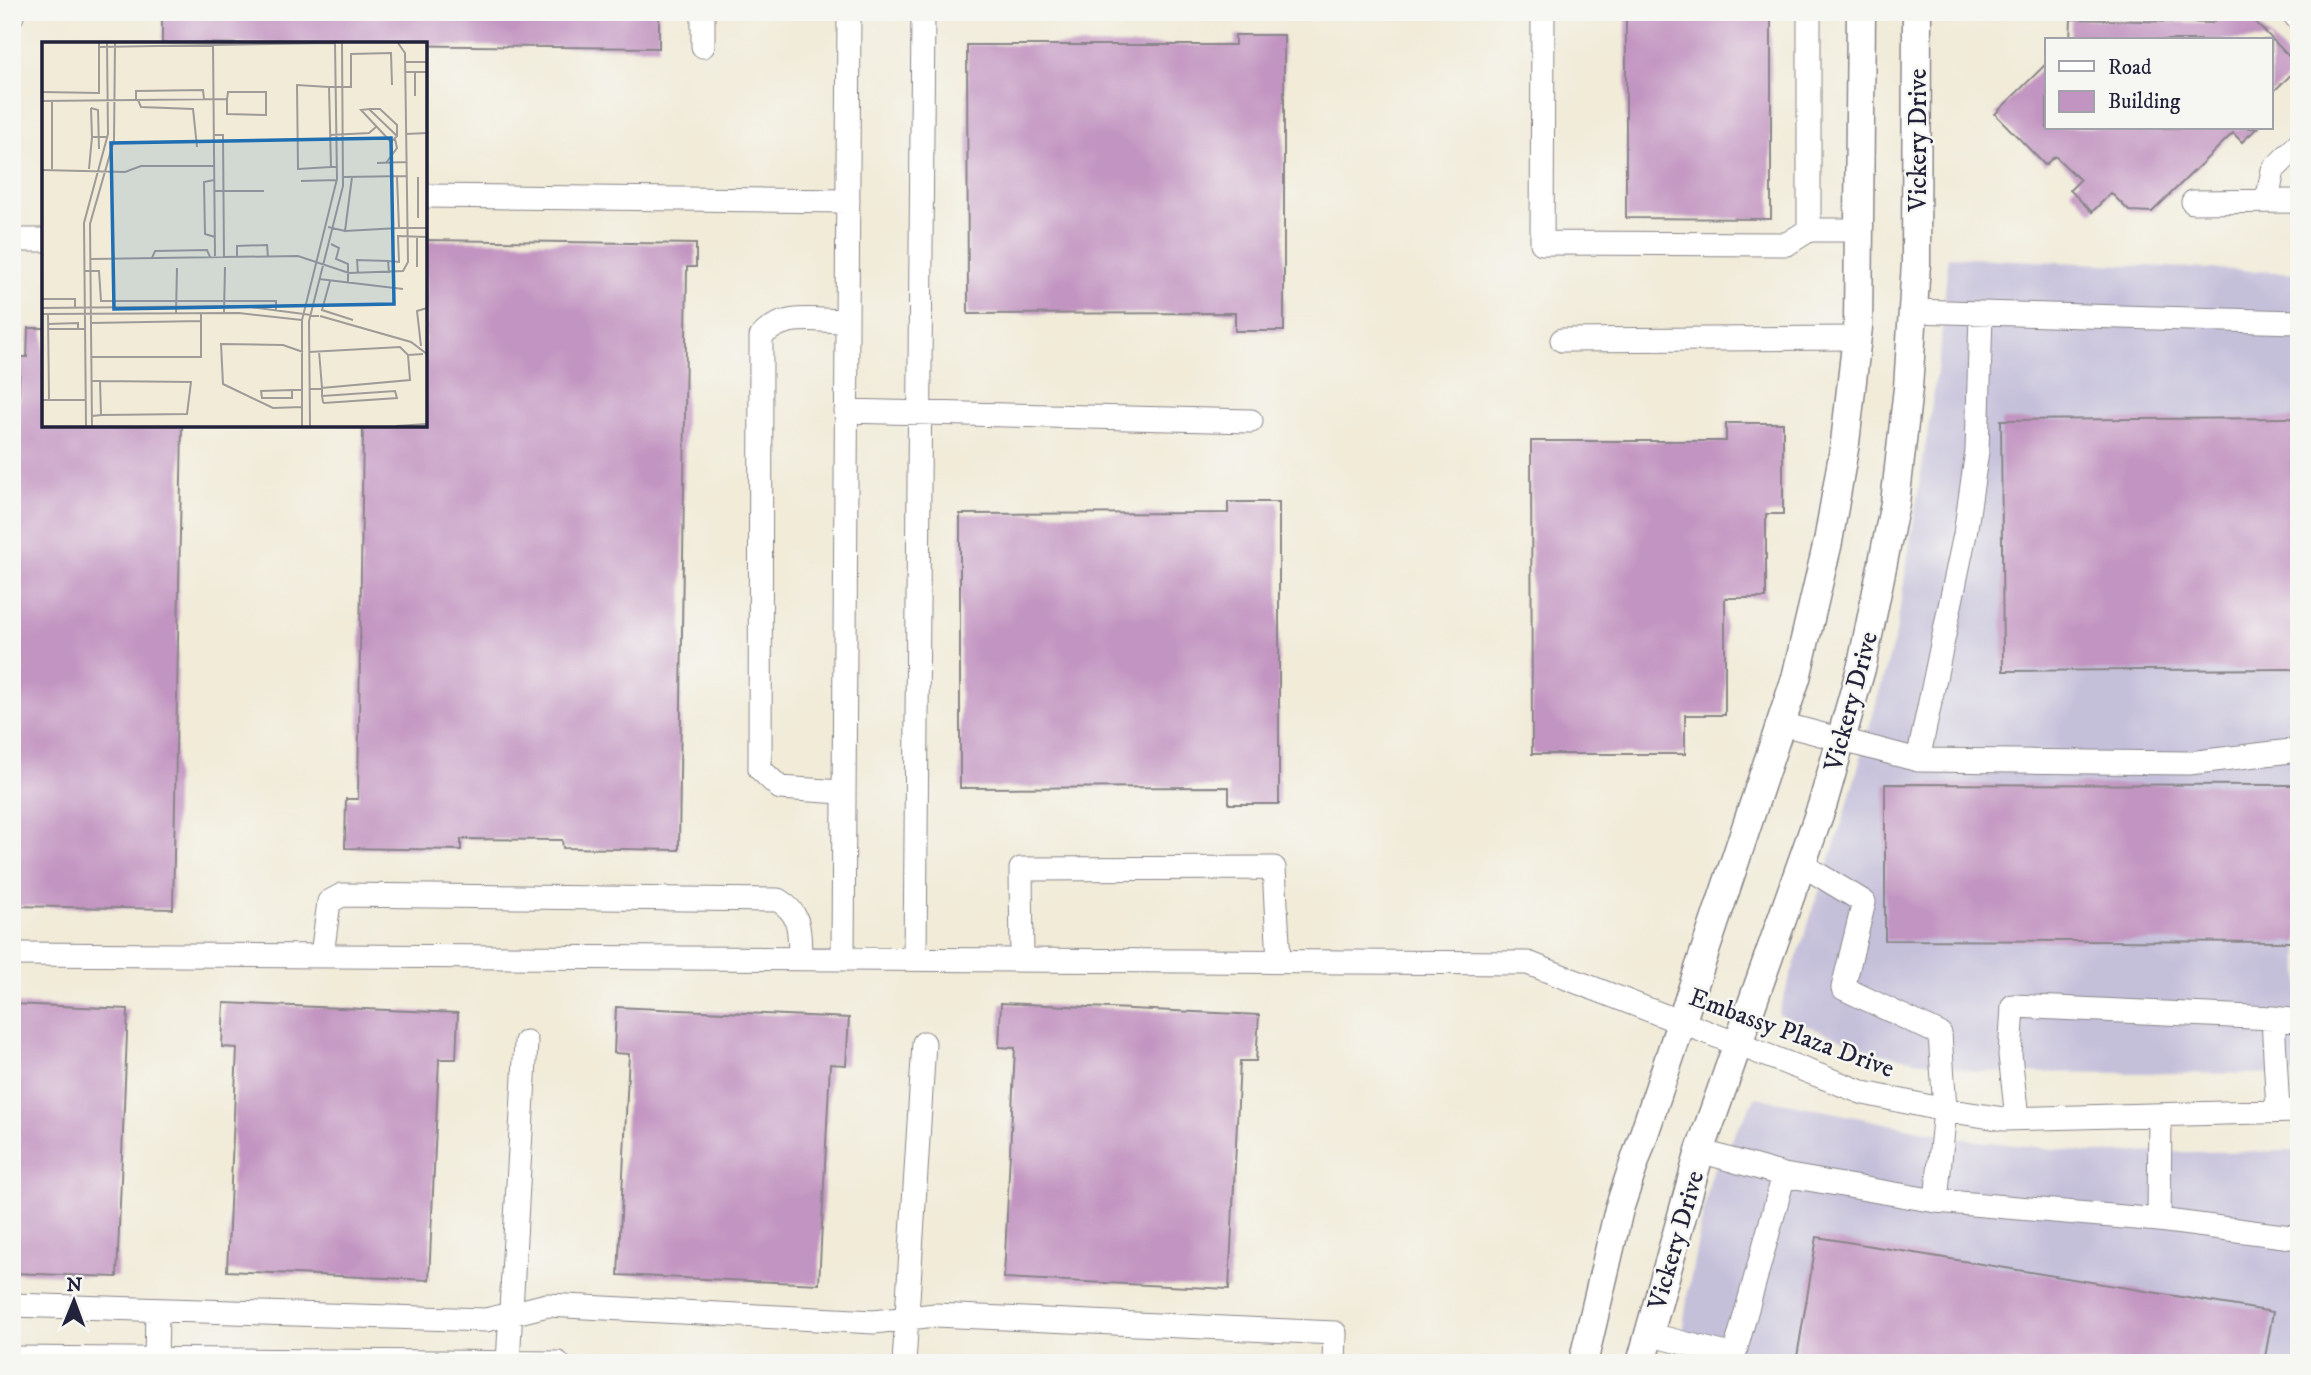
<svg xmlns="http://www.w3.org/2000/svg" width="2311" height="1375" font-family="'IM FELL DW Pica',serif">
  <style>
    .industrial { fill: #c5c0da }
    .building { fill: #c294c1 }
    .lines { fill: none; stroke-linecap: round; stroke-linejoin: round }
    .minor-casing { stroke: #8a868a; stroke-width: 25 }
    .major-casing { stroke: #8a868a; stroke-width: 31 }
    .minor { stroke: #fff; stroke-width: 23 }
    .major { stroke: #fff; stroke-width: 28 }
    .labels { text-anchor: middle; stroke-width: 5; stroke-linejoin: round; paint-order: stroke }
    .street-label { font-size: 26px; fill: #22223b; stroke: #f6f6f2 }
    .inset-road { fill: none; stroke: #9e9b99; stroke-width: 2 }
    .view { fill: #1f6fb2; fill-opacity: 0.15; stroke: #1f6fb2; stroke-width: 3.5 }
    .inset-edge { fill: none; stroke: #22223b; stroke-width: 3.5 }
  </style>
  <rect width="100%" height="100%" fill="#f6f6f2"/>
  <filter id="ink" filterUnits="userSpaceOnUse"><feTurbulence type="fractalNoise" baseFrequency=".0143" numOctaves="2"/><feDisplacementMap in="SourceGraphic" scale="14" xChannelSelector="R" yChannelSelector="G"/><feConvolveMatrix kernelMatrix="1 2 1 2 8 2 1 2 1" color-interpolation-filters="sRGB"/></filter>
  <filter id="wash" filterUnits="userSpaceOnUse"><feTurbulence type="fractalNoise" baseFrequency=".00686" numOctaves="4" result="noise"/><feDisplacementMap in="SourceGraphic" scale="28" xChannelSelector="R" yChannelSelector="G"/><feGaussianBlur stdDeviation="1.57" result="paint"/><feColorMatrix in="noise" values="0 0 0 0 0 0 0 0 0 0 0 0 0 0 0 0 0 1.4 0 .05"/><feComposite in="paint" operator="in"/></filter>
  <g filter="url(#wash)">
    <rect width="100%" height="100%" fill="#f1ebd8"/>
    <path class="industrial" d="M1948,257L2299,273V1074L1978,1072L1878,1053L1778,1014L1844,817L1896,633L1940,352Z
      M1756,1097L1970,1140L2091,1153L2299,1151V1363H1678L1688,1291L1711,1174Z"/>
    <g id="blocks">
      <path class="building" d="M162,12H659V48L162,43Z
        M1626,12H1771V219L1626,218Z
        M2220,15L2250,16L2299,67L2271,94V40H2070L2071,19L2212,23Z
        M1235,35H1284V331H1235V313L968,314L967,45H1235Z
        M2047,63V128H2257L2242,142L2233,133L2152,212L2129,211L2111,193L2092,212L2070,190L2080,180L2055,156L2045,165L1995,114Z
        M425,240L696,244V267H687L679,850L563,848L562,840L461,839V850L345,848L346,799H358L363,425H425Z
        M28,328H44V425H182L173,909L12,906V616L20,357H27Z
        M2299,418V669L2003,671L2001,420Z
        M1726,423H1783V514H1766V598H1725V715H1685V754H1532L1531,441H1726Z
        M1228,502H1279V804H1229V787L960,788V514L1228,513Z
        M1885,784L2299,785V942L1885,940Z
        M224,1003L458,1013L456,1059H439L429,1280L227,1271L237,1048L222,1047Z
        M1001,1003L1259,1015L1256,1061H1240L1229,1289L1004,1278L1015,1048L999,1047Z
        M12,1004L128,1009L117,1277L12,1273Z
        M616,1007L849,1018L846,1065L830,1064L819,1284L618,1275L629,1054L614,1053Z
        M1817,1237L2273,1312L2264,1363H1833L1797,1357Z"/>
    </g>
  </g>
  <g filter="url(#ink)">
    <use href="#blocks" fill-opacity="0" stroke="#8a868a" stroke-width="2"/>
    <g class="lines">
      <g class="minor-casing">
        <path id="minor" d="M1543,12L1542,243L1787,244L1809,230
          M1809,12V230H1859
          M2292,12L2299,20
          M12,16L13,12
          M703,46V12
          M425,196L848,201
          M2267,201L2273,170L2299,144
          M2193,202L2299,201
          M12,240H44
          M1913,311L2299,322
          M1562,340L1857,338
          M846,411L1251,421
          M1782,724L1918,760L1965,534L1977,451L1981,314
          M1918,760L2189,763L2299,750
          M842,792L780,788L760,769L761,337C783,312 815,321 847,321
          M1801,864L1864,902L1843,988L1940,1034L1945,1110L1936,1201
          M12,954L1528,963L1864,1093L1945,1110L2004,1119L2299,1111
          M322,955L329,902L342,895L778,900C802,914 799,932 800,957
          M843,957L849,12
          M915,957L923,12
          M1022,959L1021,869L1274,868L1279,961
          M2273,1018L2299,1021
          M2017,1118L2010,1055L2013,1006L2273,1018L2278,1111
          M1700,1151L1784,1175L1936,1201L2159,1220L2299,1238
          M2159,1220L2160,1115
          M12,1305L486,1320L547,1305L874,1322L935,1315L1335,1333L1334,1363
          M1648,1334L1734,1356
          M12,1358L558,1363
          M156,1363L157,1310
          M508,1363L526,1042
          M904,1363L924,1043
          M1732,1363L1784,1175"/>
      </g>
      <g class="major-casing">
        <path id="major" d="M1583,1363L1619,1209L1796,678L1828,542L1845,443L1858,327L1861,12
          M1641,1363L1700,1151L1823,803L1862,665L1895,503L1908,388L1916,263L1917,12"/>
      </g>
      <use href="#minor" class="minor"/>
      <use href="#major" class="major"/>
    </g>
  </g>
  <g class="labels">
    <g class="street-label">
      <text transform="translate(1917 140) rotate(-90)" y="9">Vickery Drive</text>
      <text transform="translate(1850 701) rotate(-75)" y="9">Vickery Drive</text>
      <text transform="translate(1792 1032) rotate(20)" y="9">Embassy Plaza Drive</text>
      <text transform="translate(1675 1240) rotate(-74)" y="9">Vickery Drive</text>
    </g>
  </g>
  <g transform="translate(42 42)">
    <rect width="385" height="385" fill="#f1ebd8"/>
    <path class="inset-road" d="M171,3L173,214M57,5L292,1M363,20H385M363,30H385M287,45L255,43L256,127L289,125M0,50L57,51V1M373,54V30M94,58V49L161,48L162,57M96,58L99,65L151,67L155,105M0,59L185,57L186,50H224V73L185,72V57M49,66L56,68L57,107M49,66L50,95M327,67H338L355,83V94L349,100L319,68L327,67L355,94M364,92L385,91M172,93H181L182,215M288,93L327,91L334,85M335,121L364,120M344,121L355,106L353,97M294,125H289L287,45H309V12L349,11L350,43M10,127V60M47,127L50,95H66M0,128L83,130L99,124H172M301,135L365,134M355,135L357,186H385M376,135V176M172,138L162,140L163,192L173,195M259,139L295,138M173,149H222M286,185L303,189L310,135M303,189L357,186M375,195V225M289,202L297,206L294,217L306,222V242M195,215V204L225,203L226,215M110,216L113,209L165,208L168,215M49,217L256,214L307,231L361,229L366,220L363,11L356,1M346,219L357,220L356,194L385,195M43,229H57L59,259H234V268M316,232L315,218L346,219L347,231M277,237L361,247M288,239L280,268L311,278M0,257H33V266M0,266L201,264L277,274M182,270L183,225M134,271L135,226M0,272L197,271L260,278M6,272L7,358M278,274L369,300L385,312M49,281L159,279M6,282L36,281V287M7,287H43M379,304L375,269L385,266M277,309L280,346V354L281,360L282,361L355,356L353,349L280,354M267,310L358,305L366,313L381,312M50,315H159V271M50,339H58L59,373L50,374M58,339L149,340L145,372L59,373M268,347L368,338L366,313M250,348V356H220L219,349L250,348H260M0,358H43M260,365L231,366L181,342L179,302L241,303L261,310M44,384L42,181L66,92L65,1M50,384L48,182L72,98L73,1M260,384V278L295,137L293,1M268,384L267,279L301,144L300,1M354,384L385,382"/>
    <path class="view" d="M349,96L352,262L72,267L69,101Z"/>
    <rect width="385" height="385" class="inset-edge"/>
  </g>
  <rect width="2311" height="1375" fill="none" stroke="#f6f6f2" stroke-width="42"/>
  <rect x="2045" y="38" width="228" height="91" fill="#f6f6f2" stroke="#a1a1a9" stroke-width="2"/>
  <rect x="2059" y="61" width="35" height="10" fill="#ffffff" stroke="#a1a1a9" stroke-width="2"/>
  <text x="2108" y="74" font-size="21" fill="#22223b">Road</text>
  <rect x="2059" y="91" width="35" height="21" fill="#c294c1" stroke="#a1a1a9" stroke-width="2"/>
  <text x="2108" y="108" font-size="21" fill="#22223b">Building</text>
  <g transform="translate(74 1301) rotate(1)" stroke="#f6f6f2" stroke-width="5" paint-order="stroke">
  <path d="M0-5L12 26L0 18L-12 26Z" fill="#22223b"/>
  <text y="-10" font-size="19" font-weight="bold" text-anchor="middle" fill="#22223b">N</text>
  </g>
</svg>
